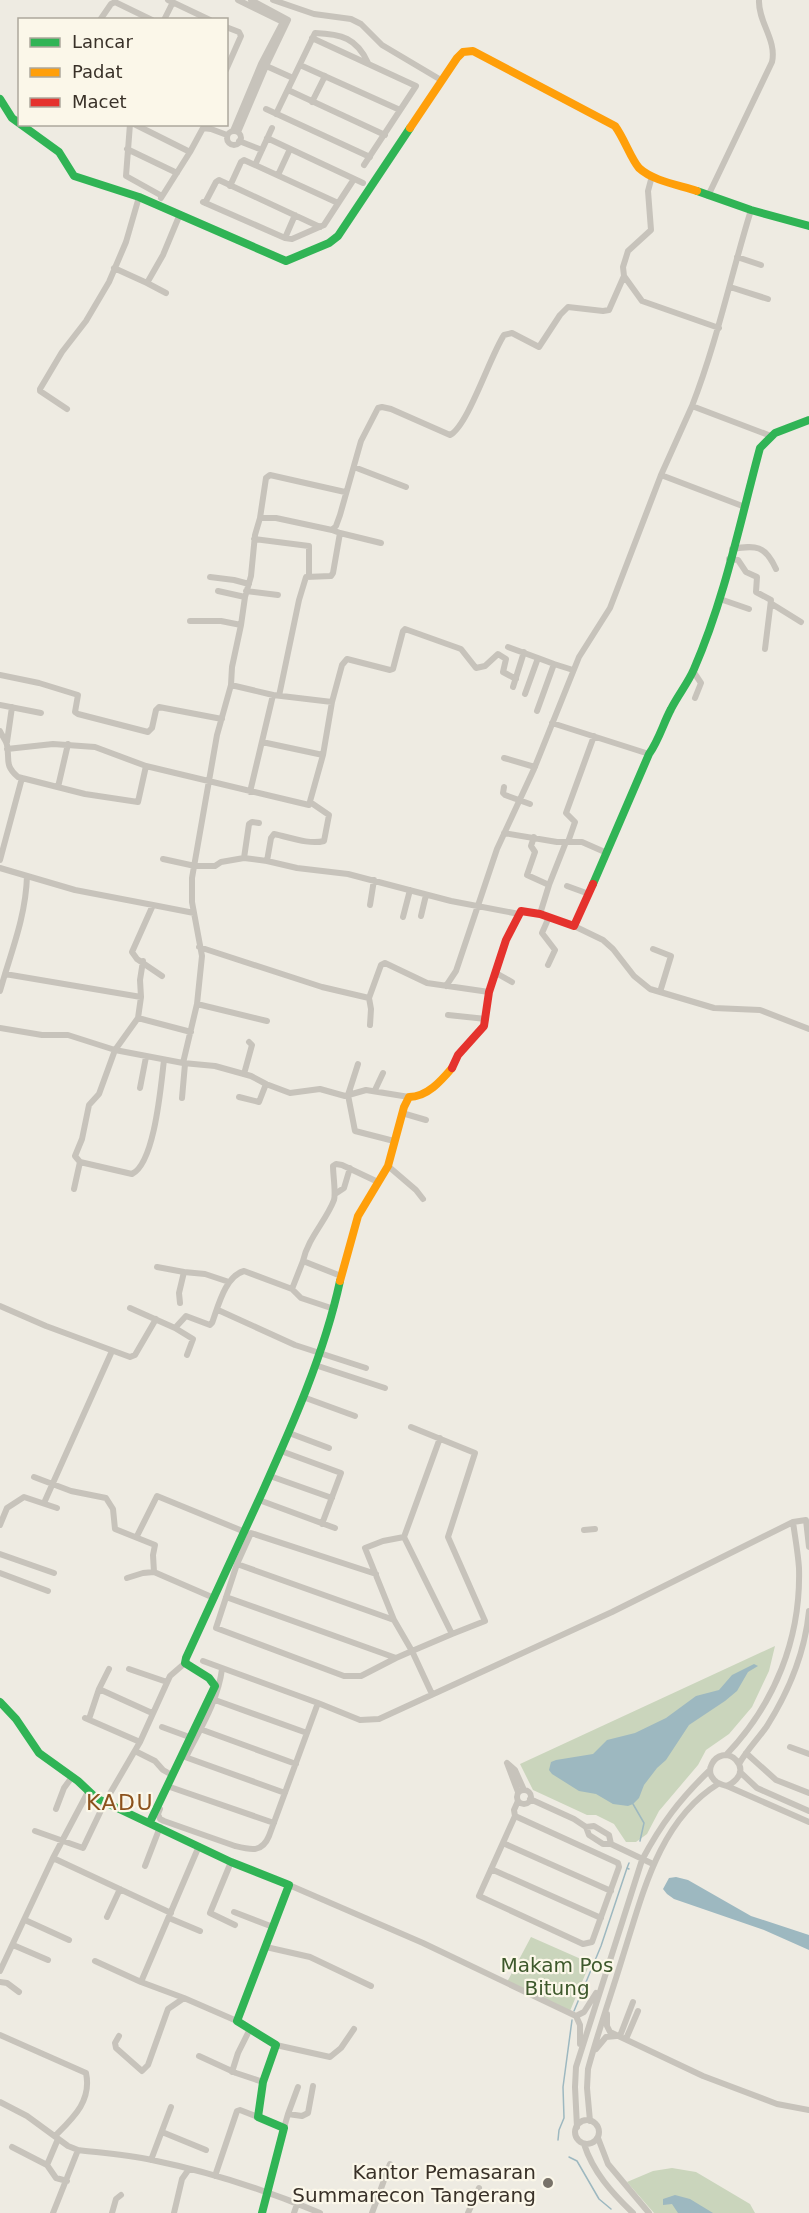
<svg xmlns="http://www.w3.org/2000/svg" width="809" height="2213" font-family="'DejaVu Sans',sans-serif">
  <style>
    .green { fill: #cad5bc }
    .water { fill: #9db8c0 }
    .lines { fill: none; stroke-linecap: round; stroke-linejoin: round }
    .stream { stroke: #9db8c0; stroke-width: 1.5 }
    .street { stroke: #c7c3bb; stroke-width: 6 }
    .fast { stroke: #30b455; stroke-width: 8 }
    .slow { stroke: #ff9f0a; stroke-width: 8 }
    .jam { stroke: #e5322d; stroke-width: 8 }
    .poi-dot { fill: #787269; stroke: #fbf7e9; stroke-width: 2 }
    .labels { text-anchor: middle; stroke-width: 4.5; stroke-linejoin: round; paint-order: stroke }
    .park-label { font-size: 20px; fill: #3d582b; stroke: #fbf7e9 }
    .poi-label { font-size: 20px; fill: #393128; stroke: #fbf7e9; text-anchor: end }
    .quarter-label { font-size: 22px; letter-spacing: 1.5px; fill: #8c521d; stroke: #fbf7e9 }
  </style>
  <rect width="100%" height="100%" fill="#eeebe2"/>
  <path class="green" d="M775,1646L769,1671L752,1707L729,1734L706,1750L698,1765L659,1811L647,1834L636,1842H626L614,1824L596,1815H587L533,1790L520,1764Z
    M531,1937L590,1963L570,2011L507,1982Z
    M672,2168L696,2172L750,2204L755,2213H654L627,2182L653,2171Z"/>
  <path class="water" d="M754,1664L758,1666L748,1672L737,1691L725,1701L689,1725L666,1760L657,1768L644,1785L639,1798L633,1804L628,1806L613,1804L596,1794L579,1791L552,1774L549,1770L551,1762L556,1760L593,1754L607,1740L635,1733L666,1718L696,1696L719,1690L732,1675Z
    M676,1877L688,1880L751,1916L809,1935V1950L764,1930L674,1899L667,1894L663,1889L669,1878Z
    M675,2195L690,2199L713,2213H678L672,2204L663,2205V2199Z"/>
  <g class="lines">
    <path class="stream" d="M633,1804L644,1823L640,1841
      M629,1869L627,1868L629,1863
      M574,2011L601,1946L627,1868
      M558,2140L559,2130L564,2118L563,2087L572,2020
      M569,2157L577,2161L599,2199L611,2209"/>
    <path class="street" d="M168,0L210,20
      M273,0L314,14L351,19L361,24L382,45L441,80
      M100,20L111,4L115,2L152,20
      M164,20L173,2
      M226,27L239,32L241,36L226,70
      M312,38L416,86L364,165
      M264,65L293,78
      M300,65L400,110
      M288,90L385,135
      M312,102L325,76
      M266,109L370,157
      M276,114L315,33C341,34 357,38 368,63
      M130,124L126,176L162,196
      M134,124L190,152
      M233,131L261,64L283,22L238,0
      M227 138a7 7 0 1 1 14 0a7 7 0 1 1-14 0Z
      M238,132L266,66L288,20L251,0
      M267,138L363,183
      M239,141L262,150
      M127,149L177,173
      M255,165L272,128
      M278,175L290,149
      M230,186L241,162L244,160L338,203
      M708,196L772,62C777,40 758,22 759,0
      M161,198L190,152L203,128L211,129L227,135
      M203,202L285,238L292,239L324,225L354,179
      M205,203L216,182L219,180L320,227
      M751,210C731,275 717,342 692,406L771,436
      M285,238L295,215
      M737,257L761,265
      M114,268L147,283L163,255L180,214
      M624,276L642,301L719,328
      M147,283L166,293
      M730,287L768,299
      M692,406L661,475L745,507
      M67,409L40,391V389L62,352L86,321L109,282L126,242L139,197
      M354,467L406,487
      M260,518L266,478L270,475L345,492
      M340,533L381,543
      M254,539L309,546V575
      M732,549C756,545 765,545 776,569
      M729,559L738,560L746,572L757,577L756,592L771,600L765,649
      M210,577L234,580L249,584
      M218,591L245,597
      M246,591L278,595
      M720,599L749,609
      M772,604L801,622
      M190,621H221L241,625
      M508,647L538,658
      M693,671L701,683L695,698
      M0,675L39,683L78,695L75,712L78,714L148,732L152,728L156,710L159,707L222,719
      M231,685L273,695L332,702L342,665L347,659L390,670L393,669L403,631L405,629L461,649L476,668L485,666L498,654L506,659L503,672L516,679
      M513,687L524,652
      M525,694L538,658L554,664
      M279,696L299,600L306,577L331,576L333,573L340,533L332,530
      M0,705L41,713
      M537,711L554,664L573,670
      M552,723L649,754
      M0,731C2,736 6,740 7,745C10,760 4,765 18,777L85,794L138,802L146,766L309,805L323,755L262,742
      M7,742L12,707
      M7,749L53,744L95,747L146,766
      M323,755L332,702
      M504,758L535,767
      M58,787L68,744
      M504,787L503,793L505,795L530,804
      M250,792L273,695
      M504,833L557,842H582L607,853
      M534,837L531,846L535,852L527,875L549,885L540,914
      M568,842L575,822L566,813L594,736
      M244,858L249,824L252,822L259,823
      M163,859L195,866H215L221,862L244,858L267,861L297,868L348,874L451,901L519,914
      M0,860L22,778
      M267,861L271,838L274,834C289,837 309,845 324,841L329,815L310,802
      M0,868L75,890L153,905L132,952L137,959L162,976
      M27,876C26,911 15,942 5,974L141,997L140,980L143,961
      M549,885L566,842
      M567,886L589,894
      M153,905L194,913
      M370,905L374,880
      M421,916L426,895
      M403,917L410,890
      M574,926L603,940L613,949L634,976L650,989L714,1008L760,1010L809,1029
      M199,947L322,987L369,998L371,1009L370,1025
      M653,949L671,956L660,992
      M548,965L555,950L542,933L549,917
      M496,973L512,982
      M446,986L456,971L497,849L534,769L579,657L610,608L661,475
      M0,991L5,974
      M369,998L381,965L385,963L427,983L489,992
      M197,1004L267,1021
      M448,1015L486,1019
      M138,1018L191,1032
      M0,1028L42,1035H68L115,1050L183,1063
      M358,1064L348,1095L355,1131L394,1141
      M244,1074L252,1045L249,1042
      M266,1084L251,1076L215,1066L183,1063L197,1004L202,956L192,902V878L217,735L231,685L232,667L241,625L245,597L251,576L255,535L260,518H276L332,530L336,526L340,515L361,441L378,408L382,407L391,409L450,435C468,426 490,356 504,335L512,333L539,347L560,315L568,307L603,311L609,310L624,276L623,267L628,251L651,230L648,191L652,176
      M140,1088L146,1057
      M375,1090L383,1073
      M239,1097L259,1102L266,1084L290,1093L320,1089L345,1096L366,1090L409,1097
      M182,1098L185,1064
      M402,1113L426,1120
      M80,1162L75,1156L82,1139L89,1105L99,1094L115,1050L138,1018L141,997
      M388,1166L416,1190L423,1199
      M74,1189L80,1162L132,1174C155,1163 161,1084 164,1060
      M335,1194L344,1188L350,1168
      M157,1267L184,1272
      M341,1276L303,1261C308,1238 326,1221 334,1200C336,1193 333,1175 333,1166L336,1164L342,1165L378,1182
      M292,1289L303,1261
      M180,1303L179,1293L184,1272L205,1274L229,1282
      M0,1306L46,1326L130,1357L135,1355L156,1319
      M130,1308L175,1328L186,1316L210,1325L212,1323C218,1307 225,1276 244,1271L292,1289L301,1298L334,1309
      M218,1310L295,1345L366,1368
      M175,1328L193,1339L187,1355
      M315,1365L385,1388
      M303,1397L355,1416
      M411,1427L475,1453L448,1537L485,1621L452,1634
      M289,1433L329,1448
      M281,1451L341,1473L322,1524
      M270,1476L332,1498
      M34,1477L71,1491L106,1498L113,1509L115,1529L155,1545L153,1555L154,1572
      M259,1500L335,1528
      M44,1503L112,1351
      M0,1525L7,1508L24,1497L57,1508
      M584,1530L595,1529
      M137,1536L157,1496L245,1532
      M404,1537L440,1438
      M0,1554L54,1573
      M237,1564L394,1620
      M0,1573L48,1591
      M376,1574L251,1533L237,1564L216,1628L344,1676H361L396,1658
      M127,1578L143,1573L154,1572L214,1598
      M226,1597L396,1658L412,1651L394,1620L365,1548L383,1541L404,1537L452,1634L412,1651L432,1694
      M203,1661L318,1703
      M129,1669L167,1682
      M99,1689L109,1669
      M215,1700L307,1733
      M85,1718L140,1742
      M89,1719L99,1689L152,1713
      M162,1727L192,1738
      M200,1729L296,1764
      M790,1747L809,1754
      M135,1751L155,1761L163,1770L172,1775
      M746,1753L776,1780L809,1793
      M726,1755C775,1704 801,1638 799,1568C798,1553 795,1537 793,1522
      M185,1757L285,1793
      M186,1757C200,1729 218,1701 222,1669
      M507,1763L515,1770L524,1790
      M507,1763L518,1792
      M739,1764C747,1750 758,1739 767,1726C789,1691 805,1652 809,1611
      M740,1772L757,1788L809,1811
      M727,1786C737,1781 746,1771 736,1760C718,1742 693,1779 727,1786L809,1822
      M170,1787L274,1823
      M517 1797a7 7 0 1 1 14 0a7 7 0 1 1-14 0Z
      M530,1799L574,1819L586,1827L589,1835L603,1844H611L653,1864
      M56,1809L64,1788L72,1777
      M160,1809L158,1814L160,1819L164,1821L235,1846C251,1850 262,1853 269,1836L318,1703L360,1720L379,1719L612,1612L793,1522L806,1520L809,1547
      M515,1816L618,1863L619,1867L592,1942L583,1944L479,1896L515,1816L514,1810L518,1801
      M586,1827L594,1826L609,1835L611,1844
      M35,1831L83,1848L105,1802L140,1742L170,1676L185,1663
      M503,1843L611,1891
      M53,1858L171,1913
      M231,1862L210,1913L235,1925
      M145,1866L160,1827
      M491,1869L601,1918
      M289,1885L423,1943L576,2016L580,2025V2044
      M234,1912L273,1927
      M107,1917L120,1889
      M169,1918L200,1931
      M25,1920L69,1940
      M13,1945L48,1960
      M266,1947L310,1957L371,1986
      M95,1961L141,1982L199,1846
      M0,1971L53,1858L88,1792
      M0,1982L7,1983L19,1992
      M141,1982L184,1998
      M607,2014V2026L610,2032L703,2076L777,2104L809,2110
      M576,2016L584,2012L596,1993
      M0,2035L86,2073C92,2101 73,2118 55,2136
      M119,2036L115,2043L116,2048L142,2071L148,2065L168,2009L184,1998L237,2021
      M620,2036L633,2002
      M626,2039L638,2011
      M276,2045L330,2057L341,2048L354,2029
      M596,2049L606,2037L616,2036
      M199,2056L236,2073L263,2082
      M232,2072L238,2053L250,2029
      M0,2102L27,2116L68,2146L78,2150C103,2153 128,2155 152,2160C210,2172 266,2190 320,2213
      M288,2114L298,2087
      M575 2132a12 12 0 1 1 24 0a12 12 0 1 1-24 0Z
      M590,2121L587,2088L588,2069C598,2032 611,1995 622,1959C642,1897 658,1821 718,1784
      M577,2127L575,2087L576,2067L642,1860C661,1824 680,1799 709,1771
      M284,2128L288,2114L302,2116L308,2113L313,2086
      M162,2132L206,2150
      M598,2138L608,2164L649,2213
      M584,2144C593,2172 612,2193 633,2213
      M12,2147L47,2165L56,2178L67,2181
      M151,2160L171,2107
      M47,2165L58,2139
      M215,2176L237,2111L240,2110L258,2117
      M53,2213L78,2150
      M112,2213L116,2199L121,2195
      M174,2213L182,2179L189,2169
      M294,2213L297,2204
      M372,2213L390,2164
      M468,2213L479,2188"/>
    <path class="fast" d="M0,99L12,118L59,152L74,176L139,197L286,261L329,243L338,236L410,128
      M697,191L751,210L809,226
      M593,884L649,754C659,740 663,724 671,709C678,695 688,683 694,669C725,598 740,522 760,448L775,433L809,420
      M0,1702L16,1719L39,1753L78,1781L96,1798L231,1862L289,1885L237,2021L276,2045L263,2082L258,2117L284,2128L262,2213
      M150,1822L215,1686L209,1678L185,1663L186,1658C211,1604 236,1550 261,1495C292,1426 324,1355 340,1281"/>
    <path class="slow" d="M410,128L457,58L463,52L473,51L615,126C624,138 631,159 639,168C653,181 679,185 697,191
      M340,1281L358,1216L388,1166L404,1107L409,1097C427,1097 441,1081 452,1068"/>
    <path class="jam" d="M452,1068L458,1055L484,1026L489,992L506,940L521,911L540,914L574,926L593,884"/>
  </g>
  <circle class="poi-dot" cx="548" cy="2183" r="6"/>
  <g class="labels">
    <g class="park-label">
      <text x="557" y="1972">Makam Pos<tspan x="557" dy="23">Bitung</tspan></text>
    </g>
    <g class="poi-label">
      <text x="536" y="2179">Kantor Pemasaran<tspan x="536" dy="23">Summarecon Tangerang</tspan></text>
    </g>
    <g class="quarter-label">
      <text x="120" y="1810">KADU</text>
    </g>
  </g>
  <rect x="18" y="18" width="210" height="108" fill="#fbf7e9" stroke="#ada89c" stroke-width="1.5"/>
  <rect x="30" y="38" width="30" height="9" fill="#30b455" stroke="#ada89c" stroke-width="1.5"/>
  <text x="72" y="48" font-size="18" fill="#393128">Lancar</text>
  <rect x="30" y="68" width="30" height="9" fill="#ff9f0a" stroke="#ada89c" stroke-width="1.5"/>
  <text x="72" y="78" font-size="18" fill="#393128">Padat</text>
  <rect x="30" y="98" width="30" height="9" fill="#e5322d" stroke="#ada89c" stroke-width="1.5"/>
  <text x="72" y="108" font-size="18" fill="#393128">Macet</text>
</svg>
